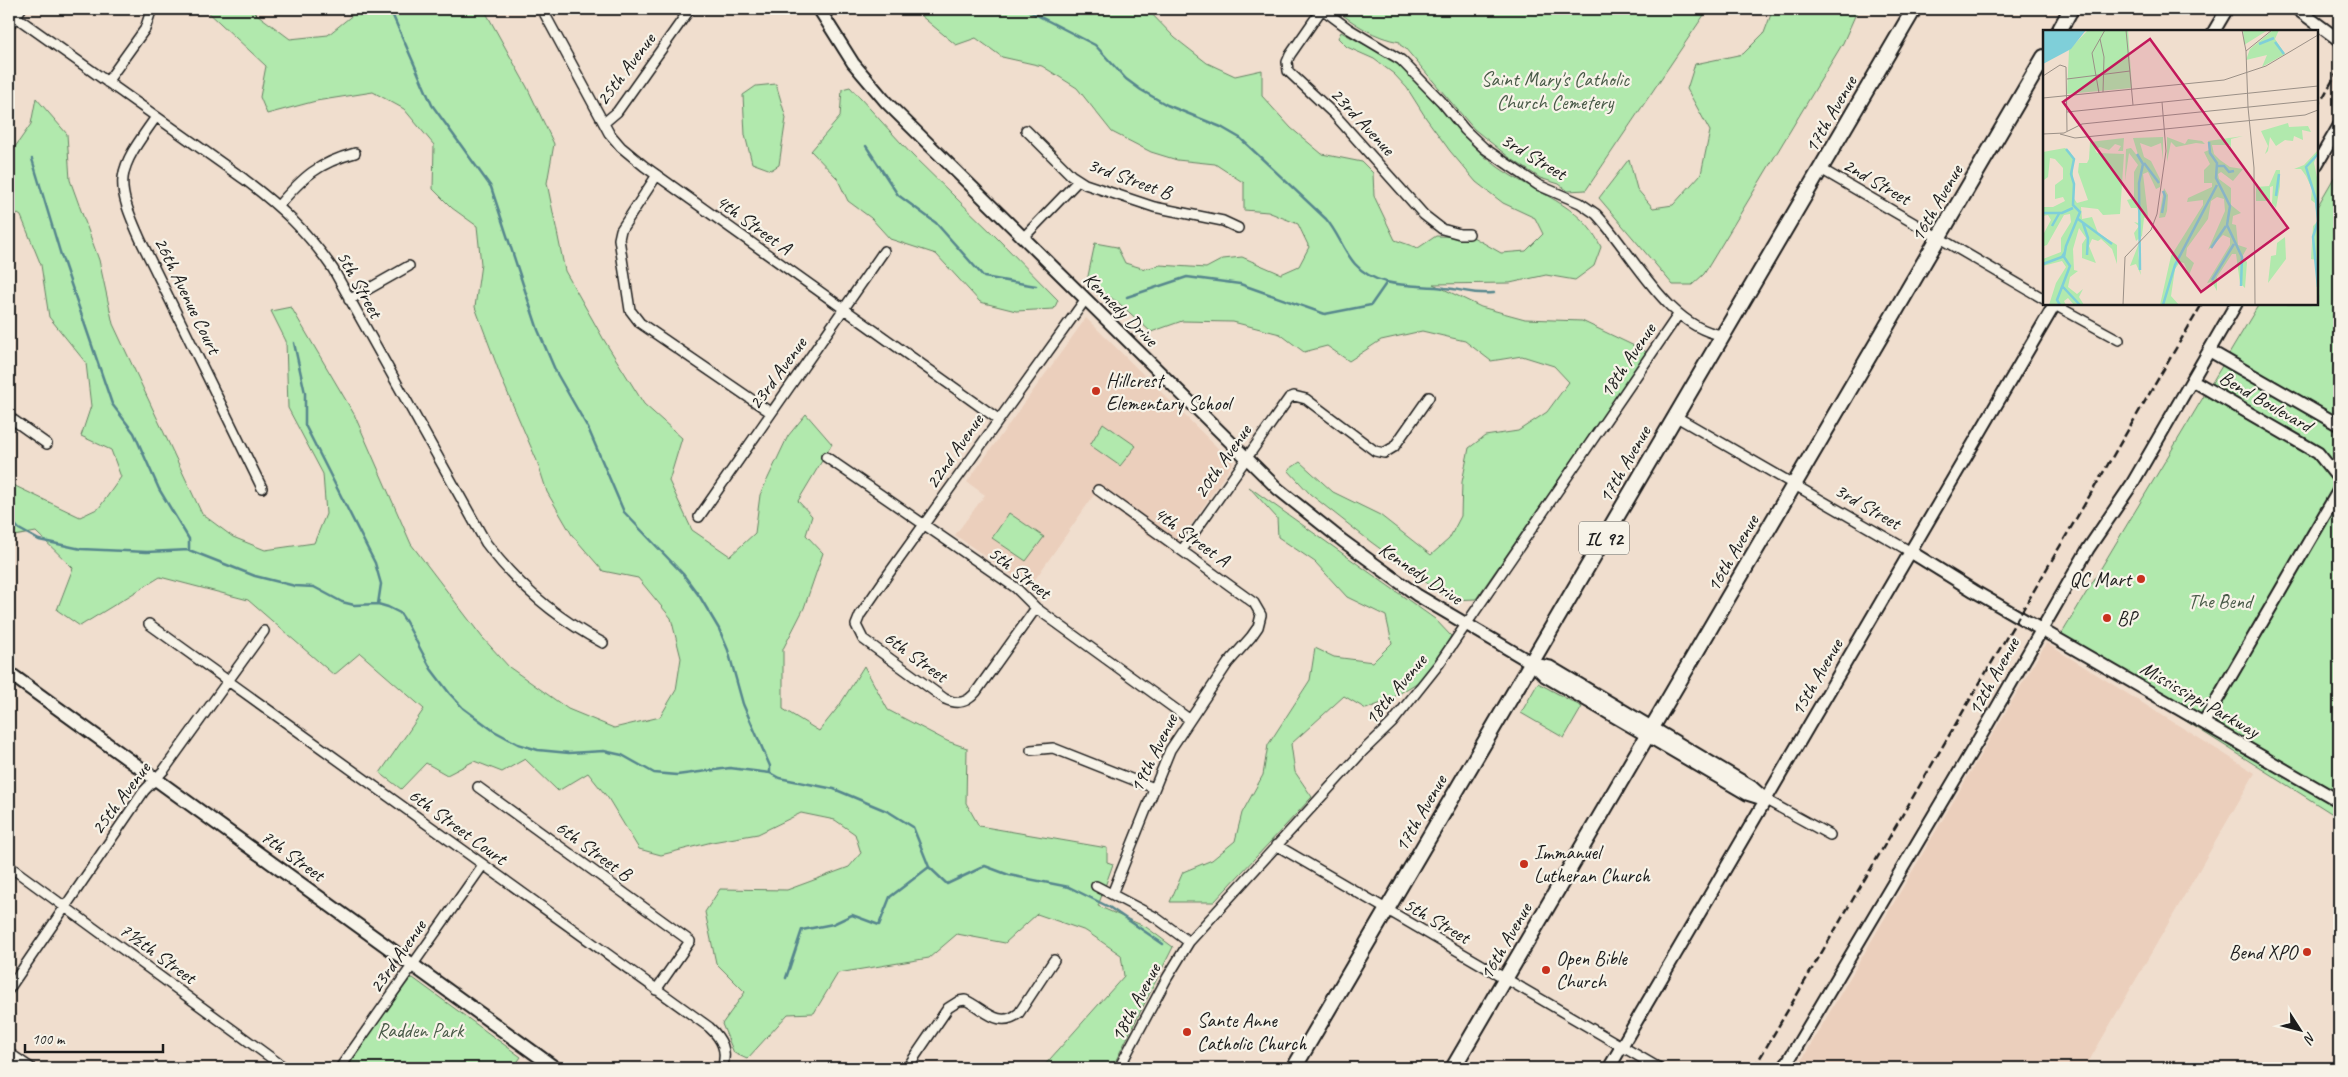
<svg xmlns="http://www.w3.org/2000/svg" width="2348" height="1077" font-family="Caveat,sans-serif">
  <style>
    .built { fill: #ebcfbc }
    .green { fill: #b1e9ad; stroke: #668264 }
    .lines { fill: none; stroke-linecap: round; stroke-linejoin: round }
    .stream { stroke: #57878d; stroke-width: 2.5 }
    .minor-casing { stroke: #1c1c1c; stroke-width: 12 }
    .tertiary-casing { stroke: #1c1c1c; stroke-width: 15 }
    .secondary-casing { stroke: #1c1c1c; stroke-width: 16 }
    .primary-casing { stroke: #1c1c1c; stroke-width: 18 }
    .minor { stroke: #f7f3e8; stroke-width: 9 }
    .tertiary { stroke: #f7f3e8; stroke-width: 11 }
    .secondary { stroke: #f7f3e8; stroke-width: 12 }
    .primary { stroke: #f7f3e8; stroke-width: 14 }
    .rail { stroke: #1c1c1c; stroke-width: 2.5; stroke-dasharray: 8 4; stroke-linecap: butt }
    .poi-dot { fill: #c8321e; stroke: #f7f3e8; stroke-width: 2 }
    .labels { text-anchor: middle; stroke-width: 4.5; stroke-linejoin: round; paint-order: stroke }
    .shield { fill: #f7f3e8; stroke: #5e5c59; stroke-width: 1 }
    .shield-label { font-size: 19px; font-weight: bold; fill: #1c1c1c }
    .street-label { font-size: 20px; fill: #1c1c1c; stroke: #f7f3e8 }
    .park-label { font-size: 20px; fill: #495a48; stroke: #f7f3e8 }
    .poi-label { font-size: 20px; fill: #1c1c1c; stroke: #f7f3e8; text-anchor: start }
    .inset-river { fill: none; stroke: #7fcfd9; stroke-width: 2.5 }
    .inset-road { fill: none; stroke: #9b9087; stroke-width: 1 }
    .view { fill: #c2185b; fill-opacity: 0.15; stroke: #c2185b; stroke-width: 2.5 }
    .inset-edge { fill: none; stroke: #1c1c1c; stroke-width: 2.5 }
  </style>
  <rect width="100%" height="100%" fill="#f0dece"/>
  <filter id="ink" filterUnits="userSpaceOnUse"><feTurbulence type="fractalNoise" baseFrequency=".02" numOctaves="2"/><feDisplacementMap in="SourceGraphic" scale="10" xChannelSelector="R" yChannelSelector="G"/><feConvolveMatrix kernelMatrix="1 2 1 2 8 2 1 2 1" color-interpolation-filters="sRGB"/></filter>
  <g filter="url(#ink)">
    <path class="built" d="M1086,318L1233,463L1172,553L1094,495L1029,588L1024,581L1015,577L955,535L985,495L967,482Z
      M2046,643L2255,773L2085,1068H1797Z"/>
    <path class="green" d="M205,9H250L290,39L328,35L360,9H484L527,87L554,144L547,183L565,271L604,340L644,404L682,438L669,481L692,530L730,556L755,533L760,495L788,436L806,414L832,444L798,501L812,516L806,535L823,553L804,608L783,649V709L819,731L839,706L864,666L888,710L947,741L967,748L966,803L979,826L1107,848V862L1113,864L1098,906L1146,927L1173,947L1112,1068H1042L1124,976L1121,955L1086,931L1037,914L1005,943L957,934L929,958L838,973L814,1013L788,1014L747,1059L734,1053L722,1024L745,992L716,963L705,912L720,889L787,890L849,867L861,853L855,834L835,820L801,813L758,834L712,842L661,855L639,849L608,798L588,773L558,791L525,759L502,772L474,761L447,775L426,763L401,789L380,773L424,709L360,653L334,675L248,600L160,577L80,626L57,610L73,568L36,532L9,537V483L80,517L99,508L121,477L111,450L81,436L91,406L86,363L49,317L41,265L21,216L9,208V148L15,147L31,124L36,98L67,134L70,180L99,260L113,324L202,514L233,537L265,550L314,543L326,514L323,474L288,408L286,341L271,311L291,307L354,414L411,544L482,637L509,667L568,709L614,728L660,717L676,690L681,658L671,618L638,578L603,571L572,535L547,492L537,461L503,382L475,307L481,264L477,226L452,208L433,189L434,145L404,109L373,92L316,101L267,114L260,97L266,66Z
      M923,9H1147L1175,38L1207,63L1235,76L1262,70V96L1291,128L1322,154L1362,162L1373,173L1374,196L1395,240L1418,248L1436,236L1473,237L1501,253L1526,251L1543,234L1535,218L1503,203L1476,182L1450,151L1426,118L1407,88L1394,74L1374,59L1347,47L1338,38L1341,32C1362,44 1389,55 1406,71C1439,102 1461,141 1498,167C1534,193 1582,204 1601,247L1594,266L1575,280L1546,275L1510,283L1433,284L1481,307L1525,319L1582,321L1647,352L1476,599L1450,600L1371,542L1310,494L1288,470L1300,462L1333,492L1380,515L1431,555L1449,539L1461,516L1462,482L1469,448L1485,436L1518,431L1547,412L1569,382L1554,366L1522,356L1491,361L1465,341L1422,331L1381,340L1349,361L1327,346L1304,352L1280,334L1233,322L1182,321L1151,332L1120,304L1087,281L1095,243L1117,247L1125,263L1145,269L1160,265L1206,268L1223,259L1242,257L1281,274L1299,266L1309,247L1298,224L1268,212L1244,210V183L1215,164L1177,160L1151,152L1112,132L1077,88L1042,66L1002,57L976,38L956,45L920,15Z
      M1335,9H1708L1586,190L1568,191L1559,184L1540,178L1510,158L1474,129L1405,48L1400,45V42C1375,38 1354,24 1335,9Z
      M1773,9H1858L1843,43L1704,274L1692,285H1673L1599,198L1629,159L1637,189L1653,208L1673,205L1701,174L1710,131L1687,89L1695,64L1743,54L1764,33Z
      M776,84L786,118L779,165L771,170L752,163L745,135L743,95L756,86Z
      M850,87L912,155L996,237L1058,300L1054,309L1016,311L980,302L936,254L890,239L871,218L848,201L837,178L811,151L840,117L842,89Z
      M2339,169V818L2058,640L2259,304H2317V207Z
      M1103,423L1136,446L1120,466L1090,445Z
      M1249,487L1435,619L1451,636L1428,676L1389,700L1366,709L1344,696L1291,744L1295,772L1312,797L1214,902H1170L1183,872L1212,860L1235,841L1242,813L1263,775L1268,745L1310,680L1315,648L1334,657L1373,662L1392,643L1386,616L1347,597L1315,562L1278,537L1277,518Z
      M1009,513L1044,537L1026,561L992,538Z
      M1538,683L1582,707L1564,738L1521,713Z
      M413,978L521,1057L513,1068H345L410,979Z"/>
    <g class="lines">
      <path class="stream" d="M390,9L432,105L491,187L538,330L556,372L588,428L624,512L683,574L700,597L719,629L728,650L743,704L770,766V773
        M1025,9L1095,45L1126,79L1141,90L1167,105L1221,127L1240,138L1326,219C1338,233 1343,250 1355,264C1378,290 1415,284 1445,288C1465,290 1473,295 1494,293
        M866,146L898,195L936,223L984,277L1036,286
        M32,159L60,252L112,404L134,433L159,489L189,539V550
        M1127,297L1187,277L1240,284L1325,314L1371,305L1387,282
        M294,343L305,393V425L375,563L381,584L378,604
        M9,518L19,529L39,540L81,549L147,552L189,550L255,576L295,586L314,587L342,602L354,605L378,604L388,607L400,613L406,622L431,669L450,694L463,708L494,731L518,744L538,750L569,753L604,751L622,755L654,773L677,775L730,768L770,773L779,778L834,789L889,812L913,827L929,867L947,884L985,866L1009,875L1069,887L1109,907L1163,944
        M786,978L802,930L833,924L852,915L879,925L890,897L929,867"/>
      <g class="minor-casing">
        <path id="minor" d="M542,9L609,133L621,147L644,166L998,419
          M1322,9L1349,29L1401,60L1441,101L1465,130L1484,148L1538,185L1580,203L1596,214C1633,253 1667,327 1722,335
          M1322,9L1290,55L1287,62L1288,71L1334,114L1424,215L1442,229L1460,234H1469
          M9,12L244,179C281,207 307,231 333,269L486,543C518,586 556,618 603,643
          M9,26L21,9
          M107,82L145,29L150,14
          M156,117C116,173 113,179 142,243L262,488
          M604,123L617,112L690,9
          M1026,130L1071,175L1085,184L1154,207L1223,221L1238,228
          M1821,169L2044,299
          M657,175L621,230L619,239L630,310L640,323L770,412
          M279,205C303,177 318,163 355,153
          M1023,238L1078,181
          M349,300L409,266
          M2053,304L2119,340
          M1675,416L1911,552
          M9,417L47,444
          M826,457L1016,588L1036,608L1189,719
          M1098,490L1254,603L1261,615L1258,627L1251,637L1228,663L1170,750L1112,894
          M699,517L884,251
          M1182,550L1289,398L1294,396L1306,399L1375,451L1384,453L1394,447L1429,397
          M1036,608L976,692C967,703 958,705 945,699L863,639L856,625L860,615L887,576L1085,300
          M149,624L709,1027C722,1039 728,1051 722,1068
          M1031,750L1053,748L1154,788
          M478,787L690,941L656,990
          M1766,800L1830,835
          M1276,845L1659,1068
          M9,866L285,1068
          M1096,886L1155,917L1189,942
          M9,989L144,791L164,770L264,631
          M9,1053L31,1068
          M340,1068L483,865
          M907,1068L948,1008L959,1001L965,1000C984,1008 998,1030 1019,1013L1054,960
          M1119,1068L1167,978L1189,942L1363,751L1392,723L1439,664L1678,315"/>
      </g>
      <g class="tertiary-casing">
        <path id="tertiary" d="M819,9L853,63L886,102L1278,489L1343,541L1417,595L1532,663L1545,676L1747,794L1766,800
          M2297,9L2339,40
          M2214,31L2227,9
          M2317,164L2339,126
          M2210,351L2339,425
          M2192,380L2318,453L2339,479
          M1911,552L1974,591L2339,801
          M1533,664L1550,667L1752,787L1763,797
          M2204,722L2339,490
          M1609,1068L2055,304
          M1784,1068L1983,732L2088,549L2132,484L2236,304"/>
      </g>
      <g class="secondary-casing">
        <path id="secondary" d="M9,673L555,1068"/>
      </g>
      <g class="primary-casing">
        <path id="primary" d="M2059,31L2071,9
          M1294,1068L1914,9
          M1453,1068L2044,57"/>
      </g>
      <use href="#minor" class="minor"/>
      <use href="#tertiary" class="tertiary"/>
      <use href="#secondary" class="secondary"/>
      <use href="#primary" class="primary"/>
      <path class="rail" d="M2317,108L2339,69
        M1754,1068L2202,304"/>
    </g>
  </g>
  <g class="poi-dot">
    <circle cx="1096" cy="391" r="5"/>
    <circle cx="2141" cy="579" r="5"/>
    <circle cx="2107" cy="618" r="5"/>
    <circle cx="1524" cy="864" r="5"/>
    <circle cx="2307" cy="952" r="5"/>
    <circle cx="1546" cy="970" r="5"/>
    <circle cx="1187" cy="1032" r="5"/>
  </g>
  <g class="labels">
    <rect class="shield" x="1579" y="521.5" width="50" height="33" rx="4"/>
    <g class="shield-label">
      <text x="1604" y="545">IL 92</text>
    </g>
    <g class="street-label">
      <text transform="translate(625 69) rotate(-53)" y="7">25th Avenue</text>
      <text transform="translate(1830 114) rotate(-60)" y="7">17th Avenue</text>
      <text transform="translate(1363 121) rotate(47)" y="7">23rd Avenue</text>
      <text transform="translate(1534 156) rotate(31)" y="7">3rd Street</text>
      <text transform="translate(1130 178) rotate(20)" y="7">3rd Street B</text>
      <text transform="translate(1877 181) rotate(30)" y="7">2nd Street</text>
      <text transform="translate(1936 203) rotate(-60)" y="7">16th Avenue</text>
      <text transform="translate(754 224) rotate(36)" y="7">4th Street A</text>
      <text transform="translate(360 284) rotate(61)" y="7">5th Street</text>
      <text transform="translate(188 295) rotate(64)" y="7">26th Avenue Court</text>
      <text transform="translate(1121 309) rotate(45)" y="7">Kennedy Drive</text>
      <text transform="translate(1627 360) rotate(-56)" y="7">18th Avenue</text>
      <text transform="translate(777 373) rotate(-54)" y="7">23rd Avenue</text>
      <text transform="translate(2266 401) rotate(30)" y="7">Bend Boulevard</text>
      <text transform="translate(954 451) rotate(-55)" y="7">22nd Avenue</text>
      <text transform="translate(1222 461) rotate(-55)" y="7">20th Avenue</text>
      <text transform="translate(1624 464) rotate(-60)" y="7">17th Avenue</text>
      <text transform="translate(1868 506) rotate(30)" y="7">3rd Street</text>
      <text transform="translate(1192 536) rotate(36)" y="7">4th Street A</text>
      <text transform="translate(1732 553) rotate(-60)" y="7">16th Avenue</text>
      <text transform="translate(1020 572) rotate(38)" y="7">5th Street</text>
      <text transform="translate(1421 573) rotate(34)" y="7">Kennedy Drive</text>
      <text transform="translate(916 656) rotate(36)" y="7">6th Street</text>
      <text transform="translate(1993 676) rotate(-61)" y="7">12th Avenue</text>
      <text transform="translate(1816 677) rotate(-60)" y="7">15th Avenue</text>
      <text transform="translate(1395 689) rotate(-50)" y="7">18th Avenue</text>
      <text transform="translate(2200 699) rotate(30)" y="7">Mississippi Parkway</text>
      <text transform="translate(1153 753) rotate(-64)" y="7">19th Avenue</text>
      <text transform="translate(120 798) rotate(-53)" y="7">25th Avenue</text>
      <text transform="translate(1420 813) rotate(-60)" y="7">17th Avenue</text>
      <text transform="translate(458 826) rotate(36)" y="7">6th Street Court</text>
      <text transform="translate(594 850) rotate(36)" y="7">6th Street B</text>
      <text transform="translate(293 855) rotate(36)" y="7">7th Street</text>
      <text transform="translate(1437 920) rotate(30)" y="7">5th Street</text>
      <text transform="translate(1505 941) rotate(-60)" y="7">16th Avenue</text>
      <text transform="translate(158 953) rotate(36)" y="7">7½th Street</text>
      <text transform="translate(397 956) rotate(-55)" y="7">23rd Avenue</text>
      <text transform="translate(1135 1002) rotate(-62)" y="7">18th Avenue</text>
    </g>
    <g class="park-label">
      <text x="1555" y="86">Saint Mary's Catholic<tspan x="1555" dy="23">Church Cemetery</tspan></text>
      <text x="2220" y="608">The Bend</text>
      <text x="420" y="1037">Radden Park</text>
    </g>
    <g class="poi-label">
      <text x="1106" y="387">Hillcrest<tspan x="1106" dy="23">Elementary School</tspan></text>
      <text x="2131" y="586" text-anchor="end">QC Mart</text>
      <text x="2117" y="625">BP</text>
      <text x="1534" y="859">Immanuel<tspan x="1534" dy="23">Lutheran Church</tspan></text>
      <text x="2297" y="959" text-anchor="end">Bend XPO</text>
      <text x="1556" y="965">Open Bible<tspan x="1556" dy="23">Church</tspan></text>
      <text x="1197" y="1027">Sante Anne<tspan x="1197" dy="23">Catholic Church</tspan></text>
    </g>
  </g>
  <g transform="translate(2043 30)">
    <rect width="275" height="275" fill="#f0dece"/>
    <path d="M45,0H85L89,58L24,64L26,20ZM200,0H225L201,15ZM230,0H236L232,9L242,24L219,37L224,25L203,30L207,19ZM245,93L246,97L265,96L268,102L259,100L260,110L251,106L250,111L242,110L233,116L227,107L225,121L222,124L225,116L218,101ZM200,106L188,109V120L187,115H169L171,124L177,130L187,137L200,139L190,151L178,142L175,144L176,149L188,158V175L198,183L190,186L189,194L193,195L195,215L204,218L199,227L204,232L202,258L197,253L193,224H189L174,247V261L169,252L164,253L187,215V208L180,205L165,220L182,181L181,169L174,167L168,171L165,189L144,218L143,226L151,233L146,245L141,233L137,232L132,239L128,266L136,275H117L128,226L160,175V170L144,172L145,168L169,157V153H161V140L167,134L161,122L166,120L165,111ZM120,107V130L118,113L108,117L97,113L101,127L108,131L117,149V157L113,159L105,142L100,144L105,186L101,188L99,206L93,211L91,203L96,196L91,192L95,193L98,187L94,178H88L84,170L91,168V142L95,135L86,123L82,151L83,119L88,118L96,128L90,108ZM124,107L142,114L145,109L159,111L162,114L153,113L133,117L128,112L124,132ZM81,108L80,121H75L78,116L72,114L66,120L57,117L52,120L54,123L81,124L77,184L60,185L55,179L38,177L39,189L49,187L55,203L74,215V234L69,219L58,209L55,211L49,209L46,216L53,233L39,228V214L43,208L36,198L30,219L31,240L35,241L27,247L25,257L34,264L40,259L36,267L41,275H31L25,268L21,271L23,275H6L13,253L23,237L19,231L0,236V229L18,222V208L28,192L27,184L21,185L4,215L1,216V203L8,190L5,185L0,186V177H10L22,171L20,167L12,169V155L20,149V138L12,129L7,128L5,147L1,150L0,122L22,118L27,122L30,127V167L34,173L45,170L35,142L36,133H44L46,129L47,112ZM275,120L271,133L275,152L274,187L272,173L268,170L269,159L263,146L258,139H251L261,135ZM233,140H237V156L233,178L229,173L230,156L227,157V171H213V157L226,156ZM121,158L125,165L124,181L122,187L116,188ZM275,191V275H274L273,230L268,229L270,196ZM242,207L243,229L225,253L228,226L233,225L234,213ZM96,213L95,224L98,245L93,234L87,236Z" fill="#b1e9ad"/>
    <path d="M0,0H43L28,19L0,34Z" fill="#7fcfd9"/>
    <path class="inset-river" d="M232,12L241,24M216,14L231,8M166,112L167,123L174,133L173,148L187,176L184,195L199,227L198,256M94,124L100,134L96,153L97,240M275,124L263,137L273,170L275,191L270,207L275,257M101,133L116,153M173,136H181L186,142L191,141M233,166L236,144M0,183H19L30,178M119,183L122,166L120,161M35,189L69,214M40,193L45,208L44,225M9,196L17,182M168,218L183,196M0,234L19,227L22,222M169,250L191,214M20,257L37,275M17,275L14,270L27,236L21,227L23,216L37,182L30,175L31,154L28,144L31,129L23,119M120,275L132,235L174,155"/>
    <path class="inset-road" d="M83,0L90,75M199,0L203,21L205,77M57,9L61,27L60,62M203,21L229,0M0,46L17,35L23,37L24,101M24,49L87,41M56,63L49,23L62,0M0,68L181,50L223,36L275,5M205,77L211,138L212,275M24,82L275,56M0,104L21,103L39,94L275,70M17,104L32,108L262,85L275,80M80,275L82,227L108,200L114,184L123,121L119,72"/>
    <path class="view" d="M107,9L245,198L158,262L20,72Z"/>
    <rect width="275" height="275" class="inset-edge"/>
  </g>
  <rect width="2348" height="1077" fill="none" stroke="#f7f3e8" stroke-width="30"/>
  <rect x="15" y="15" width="2318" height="1047" fill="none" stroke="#1c1c1c" stroke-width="2" filter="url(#ink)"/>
  <g transform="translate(2300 1030) rotate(126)" stroke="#f7f3e8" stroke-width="4" paint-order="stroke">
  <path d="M0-4L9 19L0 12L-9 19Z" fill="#1c1c1c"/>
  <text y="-8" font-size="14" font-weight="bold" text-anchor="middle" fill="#1c1c1c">N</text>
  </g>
  <path d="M25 1044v8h138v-8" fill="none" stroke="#1c1c1c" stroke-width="2.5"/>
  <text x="32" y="1044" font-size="15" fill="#1c1c1c" stroke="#f7f3e8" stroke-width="4" paint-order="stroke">100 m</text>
</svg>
